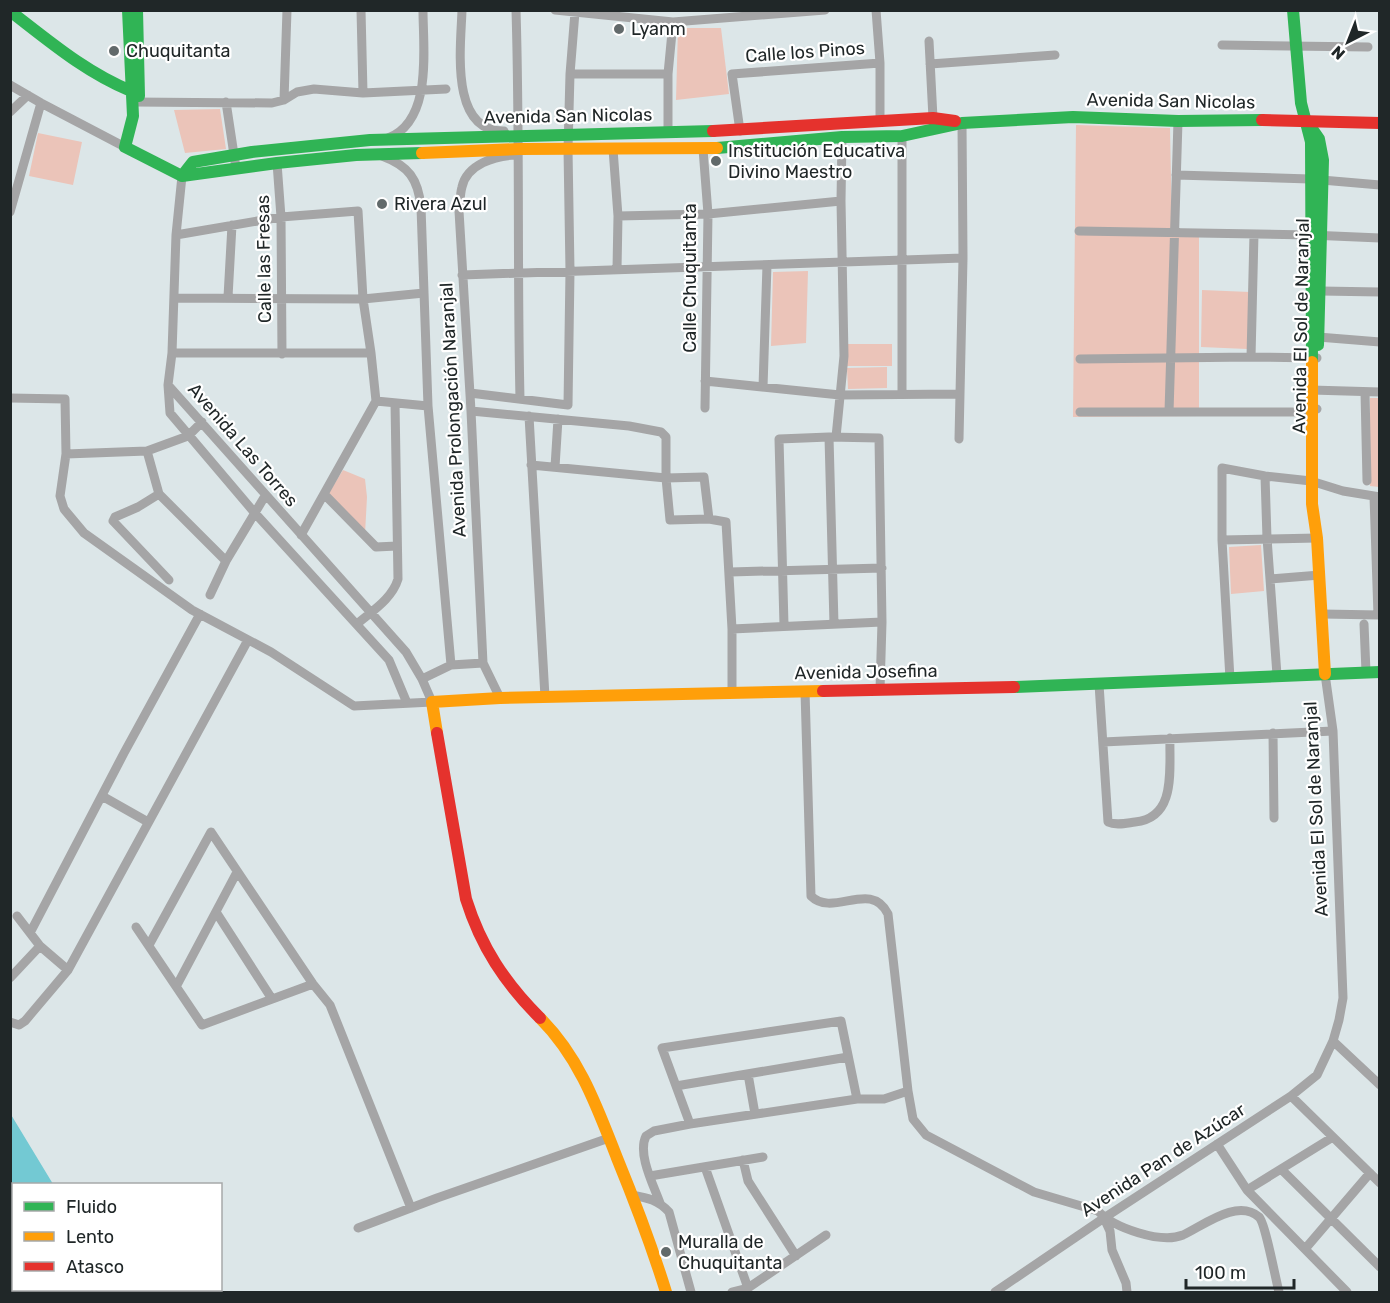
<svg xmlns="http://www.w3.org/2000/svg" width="1390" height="1303" font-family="Rubik,sans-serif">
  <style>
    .green { fill: #ebc4b9 }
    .water { fill: #73c9d3 }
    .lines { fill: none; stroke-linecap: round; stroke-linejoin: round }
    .street { stroke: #a5a5a6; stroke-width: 9 }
    .fast { stroke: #30b455; stroke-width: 12 }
    .slow { stroke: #ff9f0a; stroke-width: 12 }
    .jam { stroke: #e5322d; stroke-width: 12 }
    .poi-dot { fill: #626a6b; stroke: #fff; stroke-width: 2 }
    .labels { text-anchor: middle; stroke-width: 4.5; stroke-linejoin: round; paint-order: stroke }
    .poi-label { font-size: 18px; fill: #202728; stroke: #fff; text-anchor: start }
    .street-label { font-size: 18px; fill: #202728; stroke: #fff }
  </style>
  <rect width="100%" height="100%" fill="#dce6e8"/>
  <path class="green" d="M678,28H721L729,94L676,100Z
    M220,109L226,149L185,153L174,110Z
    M1076,125L1170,128L1172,233L1199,235V416L1073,417Z
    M38,133L82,142L73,185L29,176Z
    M808,271L806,343L771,346L773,272Z
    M1202,290L1250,292L1247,349L1201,347Z
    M847,344H892V366H847Z
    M887,367V388L848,389L847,368Z
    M1370,398H1379V487L1370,486Z
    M343,470L365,479L367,497L365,534L328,494Z
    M1261,545L1264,591L1231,594L1229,547Z"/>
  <path class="water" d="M10,1113L53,1184H14L13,1246L10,1245Z
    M43,1290H125L127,1292H45Z"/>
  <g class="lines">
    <path class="street" d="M361,10L363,93
      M462,10C461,45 449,132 504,131
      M516,10C520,140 517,269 520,399
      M555,10L673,22L825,10
      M876,10L880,63V120
      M929,41L933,118
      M1222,45L1368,47
      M930,64L1055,55
      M570,74H668
      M10,85L41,103L125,147
      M284,100L287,10
      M133,102L272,103L284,100L297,92L314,89L363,93L446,89
      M226,102L236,168
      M10,112L28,95
      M740,131L732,74L880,63
      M668,133V74L673,22
      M388,138C433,121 423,49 423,10
      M613,149L618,216L617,269
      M703,149L708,214L705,408
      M382,156C409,166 418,179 421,207L428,406L451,665
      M277,163L281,217L282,354
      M1176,175L1310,179L1380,185
      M182,176L176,235L172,353L168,385L170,413L254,512L389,660L407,703
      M10,212L41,103
      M618,216L708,214L841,201
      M1079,231L1310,235L1380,238
      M176,235L281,217L358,211L363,299L371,353L376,401L428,406
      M462,275L963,258
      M1321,291L1380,292
      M228,297L232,225
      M174,298L363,299L424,293
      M1318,337L1380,342
      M172,353H371
      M1251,357L1254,234
      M1080,359L1251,357L1317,358
      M705,381L840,395L960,394
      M763,387L767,265
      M1311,390L1380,392
      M1365,392L1367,481
      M470,393L568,405L570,271L568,149L570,74L575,12
      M902,394V136
      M10,398L65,399L66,454L60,496L64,509L84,533L192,610L271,652L354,706L432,702L422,679L406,652L168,385
      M471,411L629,426L661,432L666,437V478L704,477L709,519
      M1080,412H1302L1317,409
      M1169,412L1178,121
      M529,416L545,697
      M829,437L834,624
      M836,437L844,356L841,201L842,137
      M959,439L963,258L962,123
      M147,451L159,494L226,561
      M66,454L147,451L188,436L202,422
      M531,465L666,478L670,520L709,519L726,522L732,629V693
      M555,467L558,419
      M1265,476L1267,538L1277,675
      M159,494L138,507L115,517L113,521L169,580
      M324,494L376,547L397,546
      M1374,496L1378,615
      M301,535L376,401
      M1222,540L1317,538
      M730,572L882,568
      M1270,579L1320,575
      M210,595L226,561L265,496
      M1322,614L1380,615
      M357,624C372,611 392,599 398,579L395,403
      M1364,624L1366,672
      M784,625L779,439L829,437L879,438L882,622L880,690
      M732,629L882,622
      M422,679L451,665L483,663
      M1230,679L1222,540V468L1265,476L1311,481L1343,491L1380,497
      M1099,684L1108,822C1116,826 1127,823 1135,822C1177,818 1169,769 1170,738
      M805,691L811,896C833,918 871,879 888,914L908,1091L913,1119L926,1135L1034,1192L1098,1211C1114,1228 1161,1244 1183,1235C1203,1226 1237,1198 1259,1217C1265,1222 1276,1281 1279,1292
      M500,698L483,663L471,411L459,211C460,203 460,194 462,187C467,164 495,156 515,155
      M1273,733L1274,818
      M1103,742L1333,731
      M102,796L148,822
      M216,912L272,999
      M17,916L40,946L68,970
      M136,927L202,1025L313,984
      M30,933L124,753L200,614
      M149,945L211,832L313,984L330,1005L411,1208
      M10,978L40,946
      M177,985L237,872
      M10,1022L19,1025L25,1021L68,970L248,640
      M1333,1041L1380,1085
      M748,1074L755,1114
      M676,1086L848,1057
      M1291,1096L1380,1183
      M690,1124L662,1048L841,1021L857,1099
      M1217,1144L1247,1190L1347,1292
      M743,1160L748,1181L796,1256
      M705,1167L748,1288
      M1281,1169L1380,1267
      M650,1176L763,1157
      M1247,1190L1333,1137
      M632,1195C648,1198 658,1200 669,1212L691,1292
      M660,1203C654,1186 637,1154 646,1136L654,1131L690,1124L857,1099H884L908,1091
      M1104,1218L1110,1231L1112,1250L1126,1283L1127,1292
      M358,1228L437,1198L609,1138
      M1305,1249L1370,1173
      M732,1292L748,1288L826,1235
      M995,1292L1104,1218L1291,1096L1317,1075L1333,1041L1339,1020L1343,998L1333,731L1325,674"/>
    <path class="fast" d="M128,10L133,116L125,147L182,176L277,163L356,155L422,153
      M137,10L139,96
      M1293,10L1301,103L1311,142L1312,362
      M10,11C49,41 85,72 131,91
      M1310,126L1319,139L1323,160L1318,345
      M717,148L842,137L902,136L962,123L1073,117L1178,121L1262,120
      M182,176L193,162L252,152L370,140L713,131
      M1014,687L1380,672"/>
    <path class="slow" d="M422,153L519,149L717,148
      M1312,362V504L1317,538L1325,674
      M437,733L432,702L500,698L823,691
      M540,1018C580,1058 597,1107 617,1158C635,1202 652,1247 666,1292"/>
    <path class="jam" d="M1262,120L1380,123
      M713,131L933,118L955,121
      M823,691L1014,687
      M437,733L466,899C481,947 505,983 540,1018"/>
  </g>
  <g class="poi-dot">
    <circle cx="619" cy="29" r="6"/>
    <circle cx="114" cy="51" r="6"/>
    <circle cx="716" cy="161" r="6"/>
    <circle cx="382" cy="204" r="6"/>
    <circle cx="666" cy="1252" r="6"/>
  </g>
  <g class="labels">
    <g class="poi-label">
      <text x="631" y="35">Lyanm</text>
      <text x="126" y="57">Chuquitanta</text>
      <text x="728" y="157">Institución Educativa<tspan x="728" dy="21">Divino Maestro</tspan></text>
      <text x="394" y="210">Rivera Azul</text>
      <text x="678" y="1248">Muralla de<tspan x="678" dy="21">Chuquitanta</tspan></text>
    </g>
    <g class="street-label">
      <text transform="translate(805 52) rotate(-4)" y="6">Calle los Pinos</text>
      <text transform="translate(1171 101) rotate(1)" y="6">Avenida San Nicolas</text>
      <text transform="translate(568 116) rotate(-1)" y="6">Avenida San Nicolas</text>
      <text transform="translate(264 259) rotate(-91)" y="6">Calle las Fresas</text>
      <text transform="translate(690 278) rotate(-90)" y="6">Calle Chuquitanta</text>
      <text transform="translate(1301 326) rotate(-89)" y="6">Avenida El Sol de Naranjal</text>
      <text transform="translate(453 410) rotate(-93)" y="6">Avenida Prolongación Naranjal</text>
      <text transform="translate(243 445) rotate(49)" y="6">Avenida Las Torres</text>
      <text transform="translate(866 672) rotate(-1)" y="6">Avenida Josefina</text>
      <text transform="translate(1316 809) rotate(-93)" y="6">Avenida El Sol de Naranjal</text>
      <text transform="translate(1163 1160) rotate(-33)" y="6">Avenida Pan de Azúcar</text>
    </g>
  </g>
  <rect width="1390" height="1303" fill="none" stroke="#202728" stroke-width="24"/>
  <rect x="12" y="1183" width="210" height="108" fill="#ffffff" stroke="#a6a9a9" stroke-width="1.5"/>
  <rect x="24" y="1202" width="30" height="9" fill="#30b455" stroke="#a6a9a9" stroke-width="1.5"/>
  <text x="66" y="1213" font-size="18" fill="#202728">Fluido</text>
  <rect x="24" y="1232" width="30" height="9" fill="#ff9f0a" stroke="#a6a9a9" stroke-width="1.5"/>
  <text x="66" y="1243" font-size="18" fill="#202728">Lento</text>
  <rect x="24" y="1262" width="30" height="9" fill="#e5322d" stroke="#a6a9a9" stroke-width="1.5"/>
  <text x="66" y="1273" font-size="18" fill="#202728">Atasco</text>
  <g transform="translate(1348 42) rotate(222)" stroke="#ffffff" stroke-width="4.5" paint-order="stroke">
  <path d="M0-4.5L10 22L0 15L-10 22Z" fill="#202728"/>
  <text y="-9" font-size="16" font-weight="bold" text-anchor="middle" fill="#202728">N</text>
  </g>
  <path d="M1186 1279v9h108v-9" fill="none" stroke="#202728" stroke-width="3"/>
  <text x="1195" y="1279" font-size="18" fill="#202728" stroke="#ffffff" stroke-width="4.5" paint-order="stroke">100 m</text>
</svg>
